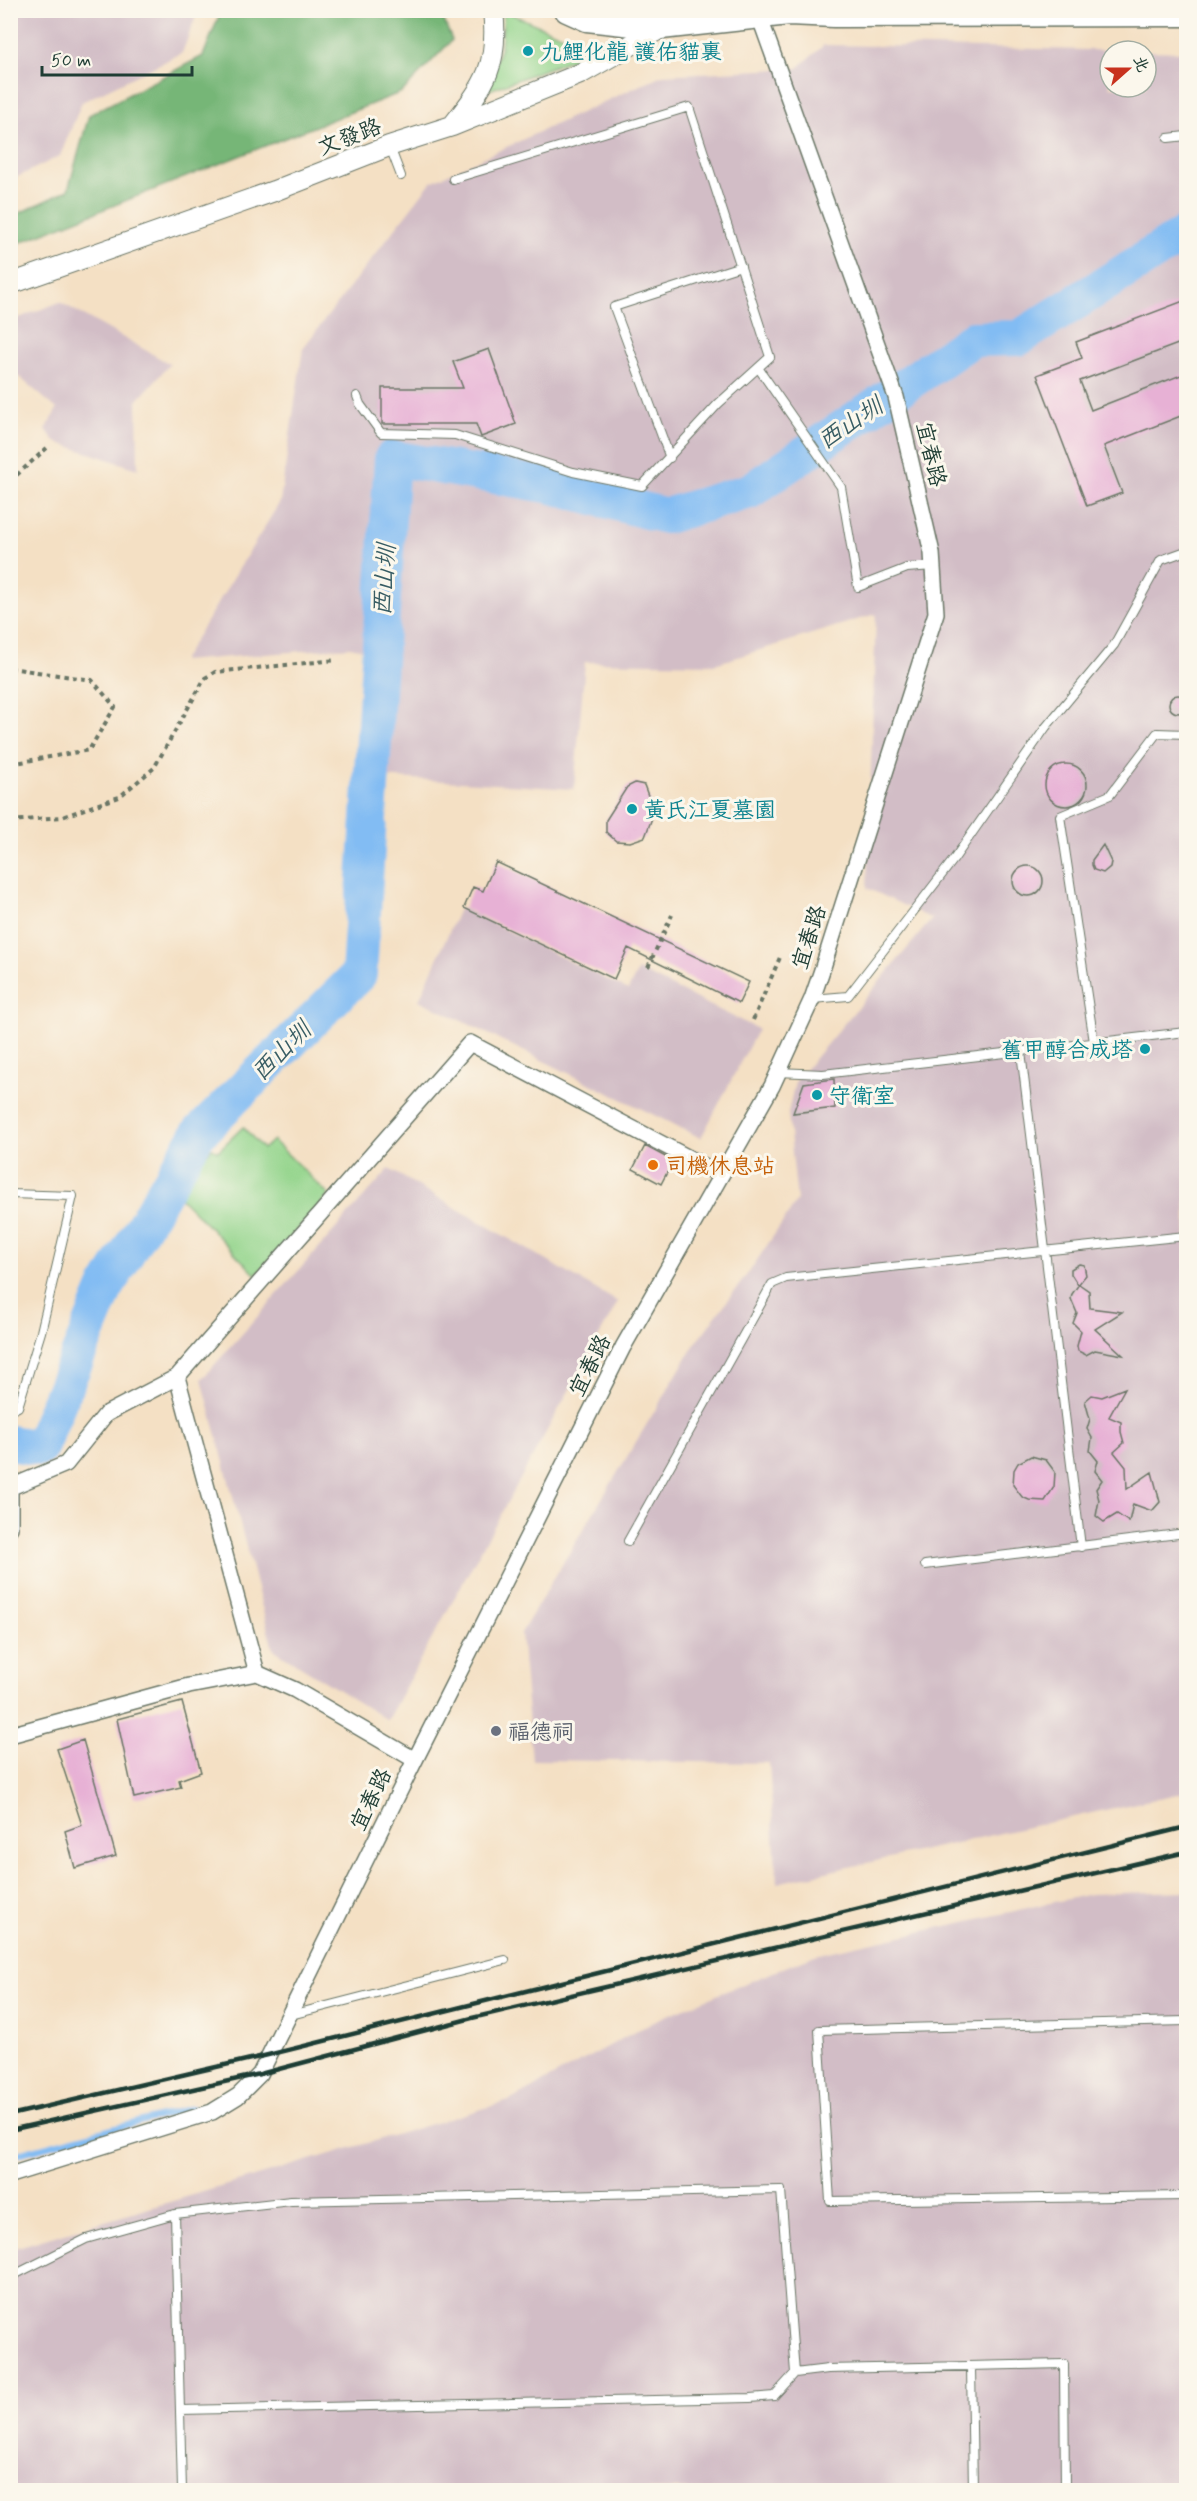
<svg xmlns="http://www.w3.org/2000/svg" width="1197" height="2501" font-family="Mynerve,'LXGW WenKai TC',sans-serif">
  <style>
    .industrial { fill: #d2bdc6 }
    .green { fill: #93d48b; stroke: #598860; stroke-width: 1.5 }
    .forest { fill: #76b677; stroke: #4a7a56; stroke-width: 1.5 }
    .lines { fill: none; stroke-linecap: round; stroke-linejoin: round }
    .stream { stroke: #82bcf3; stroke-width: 6 }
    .river { stroke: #82bcf3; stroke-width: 36 }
    .building { fill: #e7b1d5 }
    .service-casing { stroke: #6a7666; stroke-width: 10 }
    .minor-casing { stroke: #6a7666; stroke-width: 18 }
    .tertiary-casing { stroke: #6a7666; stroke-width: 22 }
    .primary-casing { stroke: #6a7666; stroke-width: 27 }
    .path { stroke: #6a7666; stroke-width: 4; stroke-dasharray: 4.5 4.5; stroke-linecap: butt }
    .service { stroke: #fff; stroke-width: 8 }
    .minor { stroke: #fff; stroke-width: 15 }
    .tertiary { stroke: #fff; stroke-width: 20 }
    .primary { stroke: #fff; stroke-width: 24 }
    .rail { stroke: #1f3d34; stroke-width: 4.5 }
    .culture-dot { fill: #0f9aa8; stroke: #fbf7ec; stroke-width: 2 }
    .food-dot { fill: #e8710a; stroke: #fbf7ec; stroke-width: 2 }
    .worship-dot { fill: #6b7280; stroke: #fbf7ec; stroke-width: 2 }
    .labels { text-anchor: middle; stroke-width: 6; stroke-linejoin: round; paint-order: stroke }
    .culture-label { font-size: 22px; fill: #0d838f; stroke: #fbf7ec; text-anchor: start }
    .street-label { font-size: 22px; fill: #1f3d34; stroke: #fbf7ec }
    .food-label { font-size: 22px; fill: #c56008; stroke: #fbf7ec; text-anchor: start }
    .worship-label { font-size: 22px; fill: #5b616d; stroke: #fbf7ec; text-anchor: start }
    .water-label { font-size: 24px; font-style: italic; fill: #385d64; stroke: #fbf7ec }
  </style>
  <rect width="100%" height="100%" fill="#fbf7ec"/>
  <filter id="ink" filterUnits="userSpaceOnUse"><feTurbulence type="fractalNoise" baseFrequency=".0167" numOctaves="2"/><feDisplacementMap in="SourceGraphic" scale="12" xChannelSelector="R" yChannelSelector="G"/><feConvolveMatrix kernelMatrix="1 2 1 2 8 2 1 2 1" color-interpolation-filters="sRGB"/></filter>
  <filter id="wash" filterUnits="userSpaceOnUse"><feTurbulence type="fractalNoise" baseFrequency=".008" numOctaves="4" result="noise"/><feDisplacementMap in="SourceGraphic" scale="24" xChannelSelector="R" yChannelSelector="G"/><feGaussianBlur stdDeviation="1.35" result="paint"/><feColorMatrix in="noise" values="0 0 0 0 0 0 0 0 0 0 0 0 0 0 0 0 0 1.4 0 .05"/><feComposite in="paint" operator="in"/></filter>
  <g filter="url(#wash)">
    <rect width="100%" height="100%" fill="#f4e0c4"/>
    <path class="industrial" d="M11,10H198V11L182,53L82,102L60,156L11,180Z
      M824,45L1143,51H1110V87H1146V51L1186,52V1792L777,1883L769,1763L532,1760L521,1633L695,1344L749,1272L797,1201L788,1113L795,1082L932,919L867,888L876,614L715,664L585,662L574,789L378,777L389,655L350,647L182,661L280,502L303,348L431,182L662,75L798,68Z
      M60,302L170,364L137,401L138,469L55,442L46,429L57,409L11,370V321Z
      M460,907L628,990L638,970L758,1029L701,1138L419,1000Z
      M389,1169L618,1302L387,1720L273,1649L202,1379Z
      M1186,1891V2490H11V2249L509,2101L658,2019L815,1955L1091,1894Z"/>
    <path class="green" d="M504,11L575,41L579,51L573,59L484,92L501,47Z
      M243,1127L263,1149L273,1140L329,1195L256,1275L172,1189L212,1148L218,1151Z"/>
    <path class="forest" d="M221,11H440L452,40L402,92L11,246V217L68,190L89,115L203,56Z"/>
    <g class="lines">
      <path class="stream" d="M10,2156L192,2108"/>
      <path class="river" d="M10,1443L40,1448L105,1290L198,1134L359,974L392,458L552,486L666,516L750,491L973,339L1019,338L1186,233"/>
    </g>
    <g id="blocks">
      <path class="building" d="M1186,300V341L1080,381L1091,410L1186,373V414L1104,446L1122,493L1087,506L1037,375L1082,358L1076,342Z
        M489,349L516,424L481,437L476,424H382V388H463L453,362Z
        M1169 704a9 9 0 1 1 18 0a9 9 0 1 1-18 0Z
        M1045 785a21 21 0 1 1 42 0a21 21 0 1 1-42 0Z
        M635,783L644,785L650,801L652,818L645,837L630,842L616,841L606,832V820L627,787Z
        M1103,845L1111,862L1110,867L1103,873L1094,870L1092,865V860Z
        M496,862L749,982L739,1003L628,948L614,979L464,908L473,887L483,891Z
        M1013 881a15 15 0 1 1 30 0a15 15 0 1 1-30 0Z
        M834,1079L835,1108L793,1113L804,1083Z
        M645,1146L673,1161L661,1184L633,1169Z
        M1079,1264L1084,1265L1086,1275L1078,1285L1071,1274V1269Z
        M1079,1284L1089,1291L1090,1308L1122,1312L1095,1329L1123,1355L1095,1350L1086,1355L1078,1351L1077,1346L1081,1331L1073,1323L1077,1313L1071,1299L1072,1294Z
        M1125,1388L1109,1417L1121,1422V1432L1124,1443L1114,1452L1126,1467L1127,1489L1152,1472L1160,1502L1152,1511L1133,1504L1129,1522L1117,1514L1104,1522L1096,1516L1099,1500L1096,1489L1102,1480L1095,1471L1098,1461L1090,1451L1092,1438L1087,1429L1090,1419L1085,1401L1092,1395L1102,1397Z
        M1031,1456L1046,1460L1055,1472L1054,1487L1045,1501L1029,1500L1022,1497L1013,1485L1014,1470L1018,1463Z
        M182,1702L201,1772L179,1780L181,1787L134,1798L117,1719Z
        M83,1740L116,1856L75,1868L65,1831L82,1825L57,1749Z"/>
    </g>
  </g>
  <g filter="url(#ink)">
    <use href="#blocks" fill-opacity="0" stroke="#6a7666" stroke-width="1.5"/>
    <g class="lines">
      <g class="service-casing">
        <path id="service" d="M1168,138L1186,136
          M390,147L401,176
          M10,349L11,350
          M759,369L841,487L858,587L907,568L933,566
          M357,396L360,404L381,433L455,435L573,472L642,486L718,404L770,357L689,107L453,179
          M670,458L614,307L741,266
          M812,999L848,996L954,859L1046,727L1114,645L1161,560L1186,551
          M1094,1042L1060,816L1110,795L1157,733L1186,734
          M1021,1052L1081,1547
          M778,1072L823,1074L1186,1032
          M10,1194L73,1196L41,1332L18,1407L10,1411
          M628,1541L772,1284L786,1278L1186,1236
          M925,1565L1186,1533
          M291,2015L505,1960
          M1186,2021L819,2030L830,2201L1186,2196
          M175,2214L182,2490
          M10,2277L86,2239L175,2214L291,2201L781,2190L795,2373
          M971,2366L973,2490
          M180,2410L750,2398L774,2396L795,2373L828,2369L1064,2364L1065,2490"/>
      </g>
      <g class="minor-casing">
        <path id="minor" d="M177,1377L257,1673
          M10,1485H16L66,1464L106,1414L177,1377L470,1043L721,1175
          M10,1487V1528
          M10,1735L189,1686L257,1673L295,1690L415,1760
          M10,2175L212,2112L238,2096L260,2074L415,1760L623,1347L772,1086L812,999L822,970L936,613L932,553L896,397L757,10"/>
      </g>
      <g class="tertiary-casing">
        <path id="tertiary" d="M453,125C486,83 499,65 493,10
          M10,284L274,191L389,146L452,126L580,74L693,10"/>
      </g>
      <g class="primary-casing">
        <path id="primary" d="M567,10L587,19L661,27L789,13L834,15L1186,14"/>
      </g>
      <path class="path" d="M10,481L48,447
        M10,668L92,680L115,707L89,750L10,764
        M10,821L62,817L119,797L154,768L205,678L215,672L337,660
        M648,967L672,915
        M753,1020L781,955"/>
      <use href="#service" class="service"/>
      <use href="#minor" class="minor"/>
      <use href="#tertiary" class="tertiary"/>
      <use href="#primary" class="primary"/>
      <path class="rail" d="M10,2115L268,2055L1186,1827
        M10,2130L260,2074L472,2018L1186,1852"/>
    </g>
  </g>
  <g class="culture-dot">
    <circle cx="528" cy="51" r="6"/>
    <circle cx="632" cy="809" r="6"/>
    <circle cx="1145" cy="1049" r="6"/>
    <circle cx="817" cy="1095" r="6"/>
  </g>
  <circle class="food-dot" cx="653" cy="1165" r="6"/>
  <circle class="worship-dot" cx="496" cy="1731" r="6"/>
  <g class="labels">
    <g class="culture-label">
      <text x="540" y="59">九鯉化龍 護佑貓裏</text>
      <text x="644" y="817">黃氏江夏墓園</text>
      <text x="1133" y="1057" text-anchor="end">舊甲醇合成塔</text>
      <text x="829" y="1103">守衛室</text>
    </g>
    <g class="street-label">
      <text transform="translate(349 136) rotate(-21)" y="8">文發路</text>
      <text transform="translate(932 454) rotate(77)" y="8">宜春路</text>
      <text transform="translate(808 937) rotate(-72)" y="8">宜春路</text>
      <text transform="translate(589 1365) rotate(-63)" y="8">宜春路</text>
      <text transform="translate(370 1799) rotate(-64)" y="8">宜春路</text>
    </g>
    <g class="food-label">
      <text x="665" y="1173">司機休息站</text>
    </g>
    <g class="worship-label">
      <text x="508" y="1739">福德祠</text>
    </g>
    <g class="water-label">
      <text transform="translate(850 423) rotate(-34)" y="8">西山圳</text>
      <text transform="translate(384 580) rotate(-86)" y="8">西山圳</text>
      <text transform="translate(281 1051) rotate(-45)" y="8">西山圳</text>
    </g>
  </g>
  <rect width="1197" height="2501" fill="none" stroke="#fbf7ec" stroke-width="36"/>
  <g transform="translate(1128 69) rotate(69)"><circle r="28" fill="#fbf7ec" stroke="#a3ada2" stroke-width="1.5"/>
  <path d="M0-4.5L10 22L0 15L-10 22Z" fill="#c8321e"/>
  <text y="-9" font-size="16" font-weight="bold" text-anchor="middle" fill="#1f3d34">北</text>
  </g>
  <path d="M42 66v9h150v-9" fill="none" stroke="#1f3d34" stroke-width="3"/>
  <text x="51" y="66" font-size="18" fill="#1f3d34" stroke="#fbf7ec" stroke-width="4.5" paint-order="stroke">50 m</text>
</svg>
